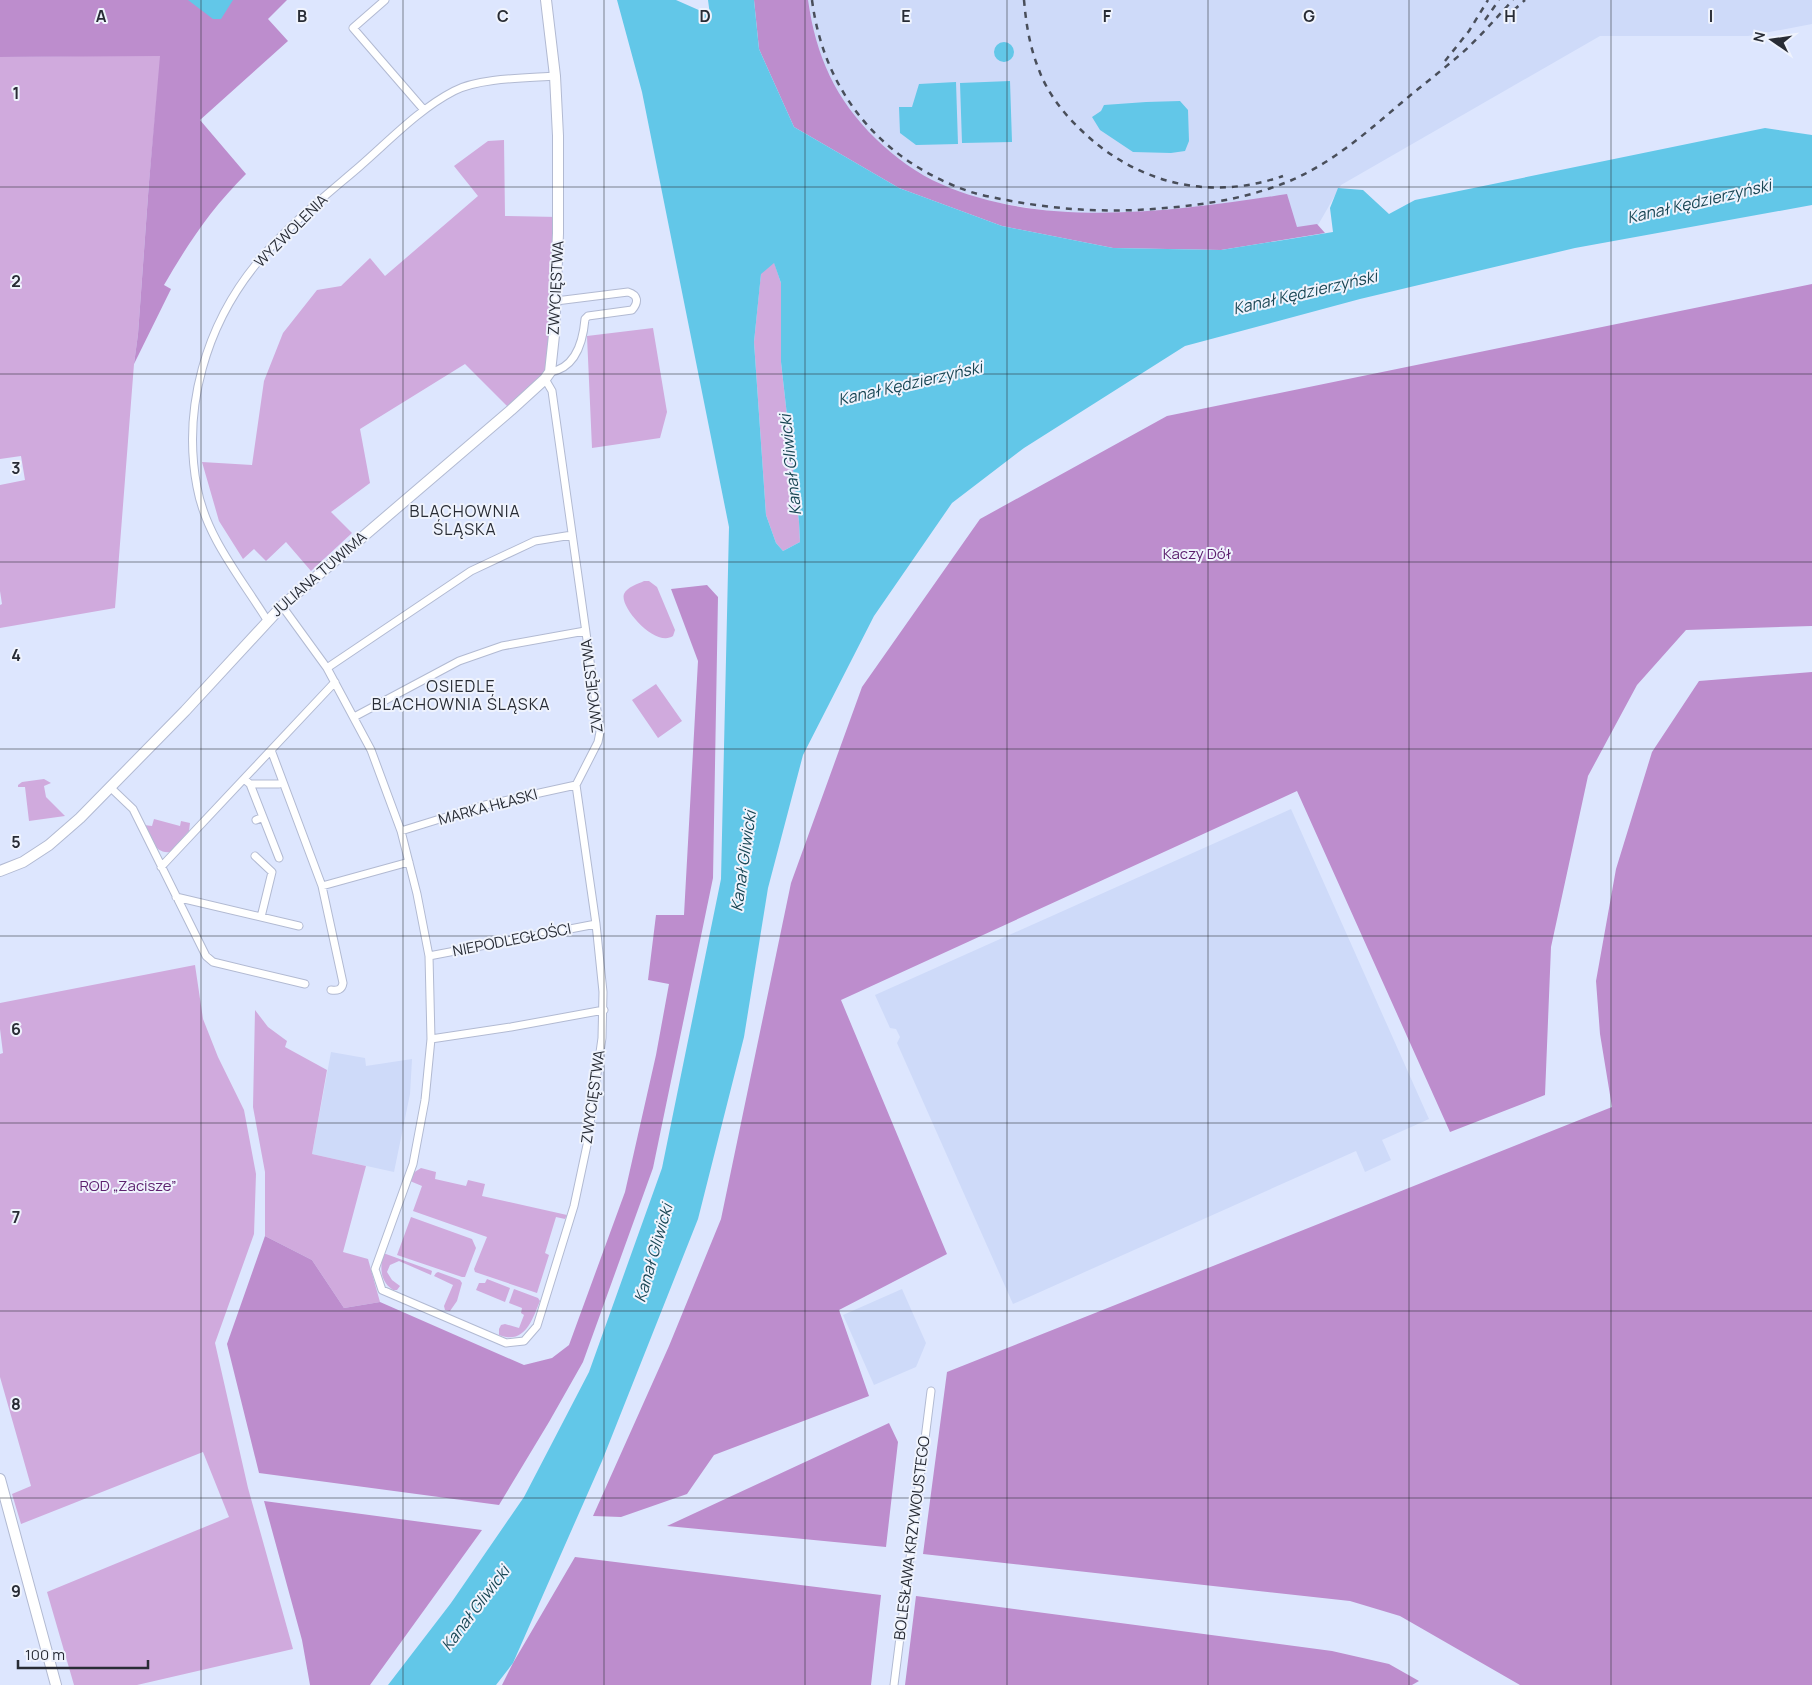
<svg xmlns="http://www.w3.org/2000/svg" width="1812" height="1685" font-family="Manrope,sans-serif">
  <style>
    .built { fill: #cedaf9 }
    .green { fill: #d0aadd }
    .forest { fill: #bd8dcd }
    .water { fill: #62c7e8; fill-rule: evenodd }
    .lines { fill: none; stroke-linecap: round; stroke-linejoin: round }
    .street-casing { stroke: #b2bad2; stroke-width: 9 }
    .secondary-casing { stroke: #b2bad2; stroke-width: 12 }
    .street { stroke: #fff; stroke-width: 7 }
    .secondary { stroke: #fff; stroke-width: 10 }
    .rail { stroke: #494e5a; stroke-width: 2.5; stroke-dasharray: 6 6; stroke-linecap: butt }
    .grid { fill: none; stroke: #282c35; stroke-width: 1; stroke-opacity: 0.55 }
    .labels { text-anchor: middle; stroke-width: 4; stroke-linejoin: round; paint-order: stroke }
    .street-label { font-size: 15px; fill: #282c35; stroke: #eff3fd }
    .park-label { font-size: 15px; fill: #5c216e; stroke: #eff3fd }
    .water-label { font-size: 16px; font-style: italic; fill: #194654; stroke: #eff3fd }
    .neighbourhood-label { font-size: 16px; letter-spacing: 1px; fill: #282c35; stroke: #eff3fd }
    .grid-label { font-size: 16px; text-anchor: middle; font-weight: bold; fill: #282c35; stroke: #eff3fd; stroke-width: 4; stroke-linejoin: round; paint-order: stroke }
  </style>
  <rect width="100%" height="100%" fill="#dde6fe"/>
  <path class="built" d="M800,0H1812V24L1748,36H1600L1341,185L1318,225L1295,229L1188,211L1068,214L968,198L929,182L864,132L813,73Z
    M1291,809L1429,1119L1382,1140L1391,1160L1365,1172L1356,1151L1013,1304L897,1043L900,1037L896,1029L890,1028L875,995Z
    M331,1052L365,1058L366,1066L412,1059L410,1094L394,1172L312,1154Z
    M902,1289L926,1343L916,1367L874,1385L843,1315Z"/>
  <path class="green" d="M161,55L149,182L138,334L134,364L115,608L0,628V605L2,604L0,591V485L25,480L21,456L0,459V57Z
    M504,140L505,216L558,217L550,372L511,410L465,364L360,429L370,483L331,512L352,533L311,571L286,542L266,561L254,549L243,559L219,521L202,462L252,465L264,381L283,333L317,290L341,286L370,258L385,276L478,196L454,166L488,141Z
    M774,262L781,283V362L799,522L800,542L783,551L776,543L766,515L754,342L761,273Z
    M653,328L667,412L660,438L592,448L587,336Z
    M644,581H649L657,587L675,630L673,636C655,648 619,606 624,594C627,587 638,584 644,581Z
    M656,684L682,721L658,738L632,700Z
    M44,779L51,783L44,786L46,797L65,816L29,821L25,787H18V785L22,782Z
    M154,819L180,826L181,821L190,823L189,831L170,852C154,854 150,836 144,825L152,826Z
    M195,965L203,1019L218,1057L244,1110L256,1174L254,1234L215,1343L248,1488L293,1649L137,1685H74L47,1592L229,1517L203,1452L21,1524L12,1494L31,1486L0,1377V1054L3,1053L0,1029V1003Z
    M255,1010L268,1027L287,1041L285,1047L327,1070L312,1154L366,1166L343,1252L368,1259L380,1302L344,1308L312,1260L265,1236V1172L253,1107Z
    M421,1168L436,1172L435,1179L466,1186L468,1180L485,1184L482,1196L567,1215L565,1219L556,1217L545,1253L549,1255L537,1293L475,1272L474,1269L487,1237L413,1211L422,1186L410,1181L413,1173Z
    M411,1217L472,1239L476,1248L465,1277H462L397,1255Z
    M383,1254H386L430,1270L432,1271L431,1275L399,1261L390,1265L387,1272L392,1280L400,1286L397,1290H393C380,1281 380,1269 383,1254Z
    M438,1272L460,1280L462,1283L457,1301L450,1311L445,1310L444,1306L453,1285L434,1276L436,1273Z
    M487,1279L510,1288L505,1302L476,1290L479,1283H485Z
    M514,1289L538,1298L540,1301C532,1320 525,1345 499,1335V1329L501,1325L505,1324L519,1328L524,1315L521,1313L522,1308L509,1303Z"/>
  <path class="forest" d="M0,0H287L268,19L288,41L200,120L246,174C211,209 189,242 164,285L171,289L134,364L138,334L149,182L160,56L0,57Z
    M754,0H808C816,56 835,99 876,139C895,157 917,174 941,184C1044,230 1179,211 1287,194L1297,227L1317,224L1325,233L1221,250L1113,248L1002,226L899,188L794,127L759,49Z
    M1812,284V626L1686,630L1637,685L1588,776L1551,947L1545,1095L1450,1132L1297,791L841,1000L947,1254L839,1310L869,1396L714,1455L687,1494L621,1517L593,1516L669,1346L721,1219L791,883L862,687L980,519L1167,416Z
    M707,585L718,597L713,878L653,1168L583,1362L549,1422L499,1505L259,1473L227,1344L265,1236L312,1260L344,1308L380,1302L524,1365L552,1358L569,1345L625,1192L656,1055L669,984L648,980L656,915H684L698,661L671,589Z
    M1812,672V1685H1520L1400,1616L1350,1601L923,1554L947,1372L1612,1107L1600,1034L1596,981L1616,869L1652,752L1699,681Z
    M889,1423L898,1442L886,1547L667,1526Z
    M264,1501L482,1530L370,1685H310L302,1640Z
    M575,1557L881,1595L871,1685H502L513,1663Z
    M916,1596L1332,1651L1389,1664L1419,1681L1412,1685H905Z"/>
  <path class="water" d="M188,0H233L221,19H213Z
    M617,0H676L710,15L708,0H754L759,49L794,127L899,188L1002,226L1113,248L1221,250L1333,232L1330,208L1338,188L1363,190L1389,214L1415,200L1765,128L1812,135V205L1575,248L1360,299L1185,346L1024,448L952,503L874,616L803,755L768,888L744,1037L698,1219L602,1461L513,1663L496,1685H388L451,1603L524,1497L589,1372L662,1168L721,879L729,527L642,92ZM774,263L781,283V362L799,522L800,542L783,551L776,543L766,515L754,342L761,274Z
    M994 52a10 10 0 1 1 20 0a10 10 0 1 1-20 0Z
    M1010,81L1012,142L962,143L960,83Z
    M956,82L958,144L916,145L900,133L899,107H912L919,84Z
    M1180,101L1188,110L1189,141L1185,151L1171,153L1133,152L1100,130L1092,117L1101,111L1104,105L1146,102Z"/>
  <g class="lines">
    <g class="street-casing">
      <path id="street" d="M385,0L353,28L424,110
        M550,372C576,368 583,342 585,319L588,316L632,310C639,302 638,295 628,292L556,301
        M282,606L327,668L371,750L401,831L417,894L429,956L431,1039L425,1100L413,1164L375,1269L382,1290L506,1343L524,1341L537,1326L574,1206L587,1145L602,1038L603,992L596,924L576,785L598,742L600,732L552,391L545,379
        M267,620C241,578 206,537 197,487C182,408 206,325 257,263C286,227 324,197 359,167C389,141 419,109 454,91C478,78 527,78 555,76
        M327,668L471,571L535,541L572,535
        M354,717L459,661L502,646L585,631
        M271,750L322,886L343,983C342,990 337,991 331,990
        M244,779L250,784L279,858
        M250,784H279L283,782
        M111,788L133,809L206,956L213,962L305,984
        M256,820L263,817
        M401,831L485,805L576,785
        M255,856L272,872L261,917
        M161,867L335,682
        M322,886L409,862
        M176,897L299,926
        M429,956L596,924
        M431,1039L511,1027L604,1010
        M894,1685L931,1391"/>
    </g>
    <g class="secondary-casing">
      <path id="secondary" d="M0,871L23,862L49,845L80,818L185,711L282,606L511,410L545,379L550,372L554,335L558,233V136L555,76L546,0
        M0,1479L56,1685"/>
    </g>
    <use href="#street" class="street"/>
    <use href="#secondary" class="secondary"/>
    <path class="rail" d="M812,0C824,93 882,162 971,192C980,195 991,197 1001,199C1046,208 1091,212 1137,210C1190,207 1243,201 1292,180C1333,162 1366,133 1400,104C1420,87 1441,71 1461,54C1480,37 1496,18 1513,0
      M1024,0C1026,24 1030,48 1039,70C1047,92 1063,113 1080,129C1135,183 1209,202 1283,176
      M1505,18L1525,0
      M1485,20L1499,0
      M1445,61L1469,31L1488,0"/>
  </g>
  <path class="grid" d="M201,0V1685M403,0V1685M604,0V1685M805,0V1685M1007,0V1685M1208,0V1685M1409,0V1685M1611,0V1685M0,187H1812M0,374H1812M0,562H1812M0,749H1812M0,936H1812M0,1123H1812M0,1311H1812M0,1498H1812"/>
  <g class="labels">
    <g class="street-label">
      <text transform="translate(291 231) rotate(-45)" y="5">WYZWOLENIA</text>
      <text transform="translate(556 288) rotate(-87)" y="5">ZWYCIĘSTWA</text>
      <text transform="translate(319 574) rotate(-41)" y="5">JULIANA TUWIMA</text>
      <text transform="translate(592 686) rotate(-97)" y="5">ZWYCIĘSTWA</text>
      <text transform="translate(488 807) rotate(-15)" y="5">MARKA HŁASKI</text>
      <text transform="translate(512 940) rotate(-11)" y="5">NIEPODLEGŁOŚCI</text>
      <text transform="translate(593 1097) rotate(-82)" y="5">ZWYCIĘSTWA</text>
      <text transform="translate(912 1538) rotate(-83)" y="5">BOLESŁAWA KRZYWOUSTEGO</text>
    </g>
    <g class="park-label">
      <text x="1197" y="559">Kaczy Dół</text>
      <text x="128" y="1191">ROD „Zacisze”</text>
    </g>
    <g class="water-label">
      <text transform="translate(1699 201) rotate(-13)" y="6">Kanał Kędzierzyński</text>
      <text transform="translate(1305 292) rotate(-13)" y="6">Kanał Kędzierzyński</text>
      <text transform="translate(910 383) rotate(-13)" y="6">Kanał Kędzierzyński</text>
      <text transform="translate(790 465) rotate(-96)" y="6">Kanał Gliwicki</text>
      <text transform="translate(743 861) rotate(-82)" y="6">Kanał Gliwicki</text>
      <text transform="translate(653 1253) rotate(-74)" y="6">Kanał Gliwicki</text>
      <text transform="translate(475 1608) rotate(-53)" y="6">Kanał Gliwicki</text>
    </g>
    <g class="neighbourhood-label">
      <text x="465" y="517">BLACHOWNIA<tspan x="465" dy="18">ŚLĄSKA</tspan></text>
      <text x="461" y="692">OSIEDLE<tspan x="461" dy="18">BLACHOWNIA ŚLĄSKA</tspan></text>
    </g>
  </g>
  <g class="grid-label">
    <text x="101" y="22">A</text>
    <text x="302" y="22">B</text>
    <text x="503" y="22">C</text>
    <text x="705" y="22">D</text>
    <text x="906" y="22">E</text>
    <text x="1107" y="22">F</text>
    <text x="1309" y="22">G</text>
    <text x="1510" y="22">H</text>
    <text x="1711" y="22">I</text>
    <text x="16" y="99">1</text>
    <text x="16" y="287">2</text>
    <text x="16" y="474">3</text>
    <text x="16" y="661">4</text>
    <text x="16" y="848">5</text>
    <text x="16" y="1035">6</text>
    <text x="16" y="1223">7</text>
    <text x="16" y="1410">8</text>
    <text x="16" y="1597">9</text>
  </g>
  <g transform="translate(1772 40) rotate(283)" stroke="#eff3fd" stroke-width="4" paint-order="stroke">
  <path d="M0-4L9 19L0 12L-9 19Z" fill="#282c35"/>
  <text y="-8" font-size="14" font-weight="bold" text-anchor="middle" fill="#282c35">N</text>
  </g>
  <path d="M18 1660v8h130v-8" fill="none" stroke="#282c35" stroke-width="2.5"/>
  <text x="25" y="1660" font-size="15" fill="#282c35" stroke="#eff3fd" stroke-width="4" paint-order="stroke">100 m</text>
</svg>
